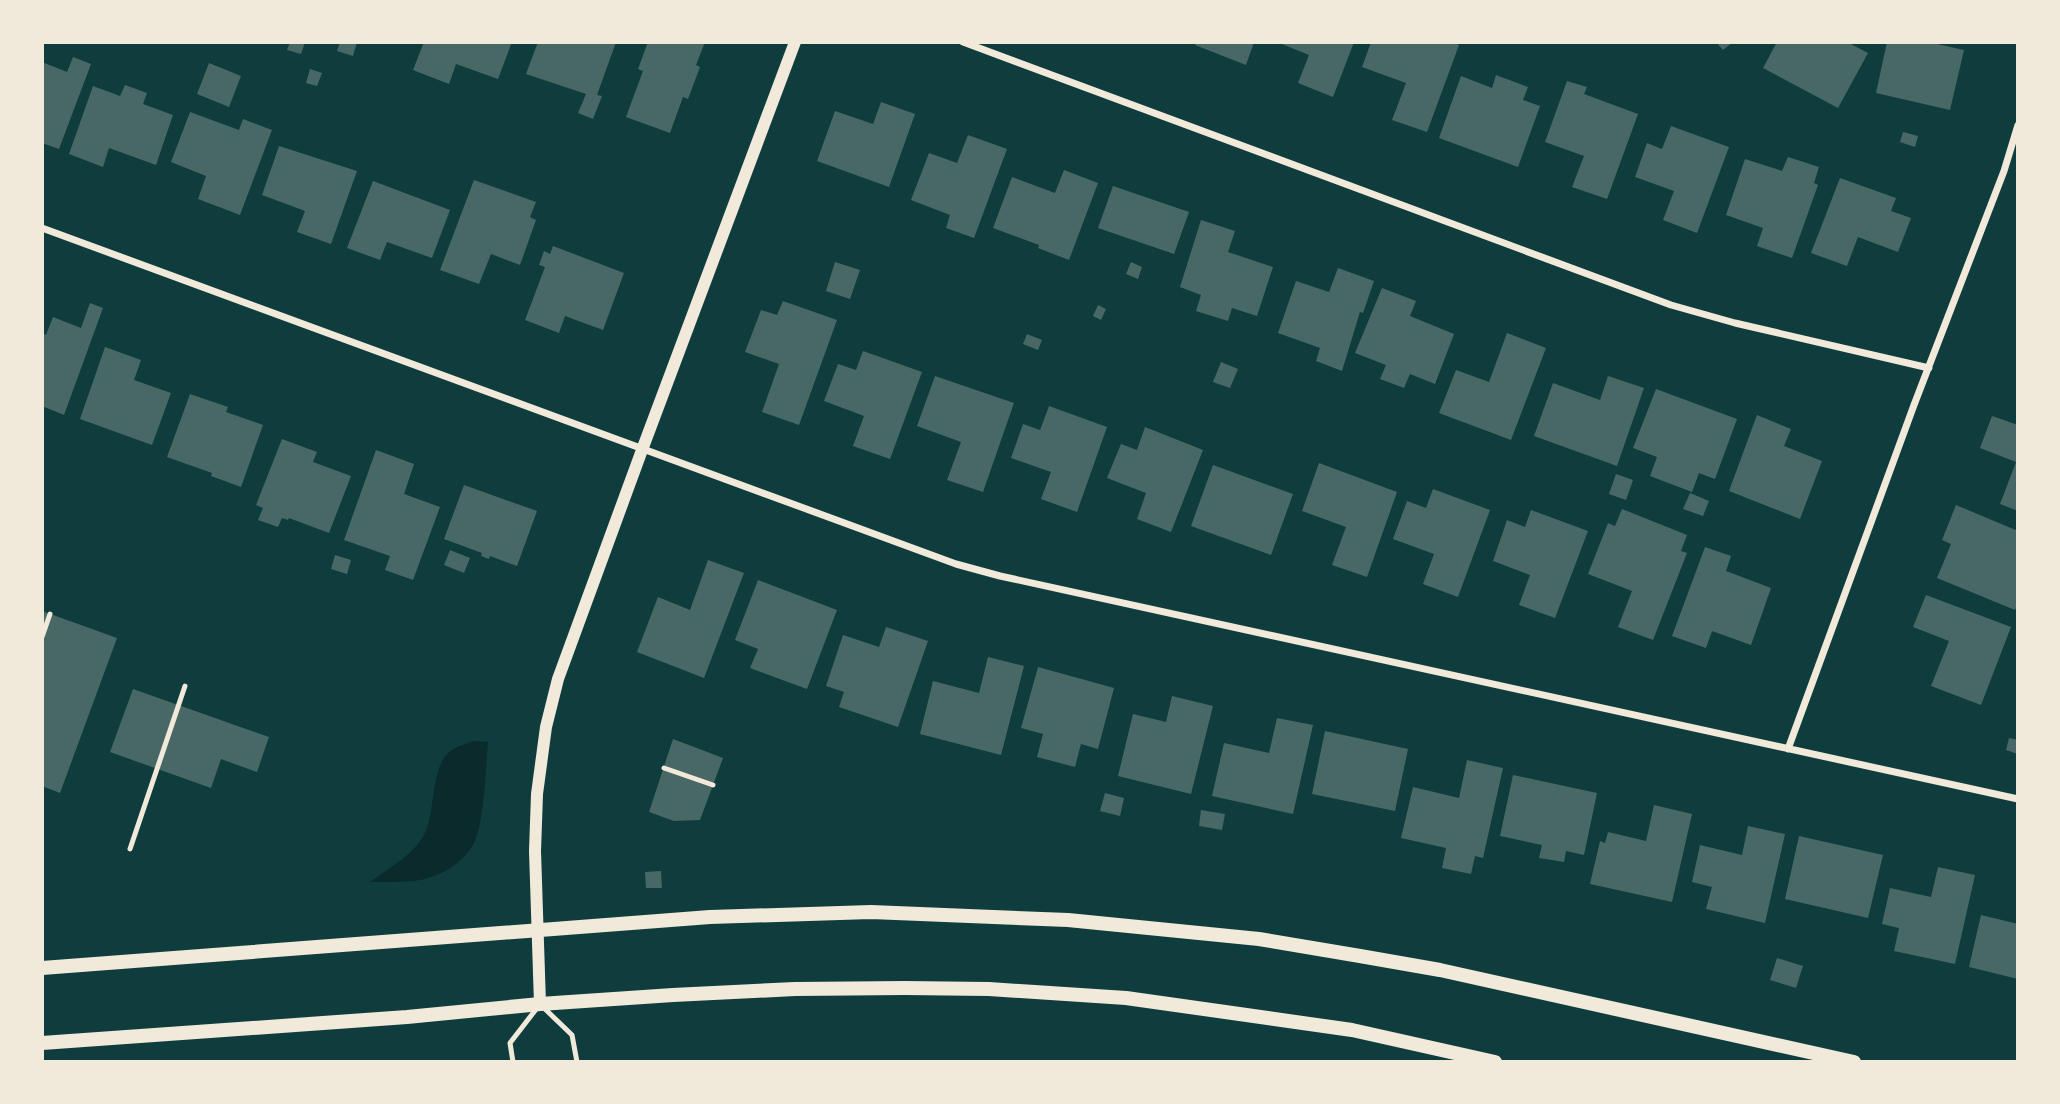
<svg xmlns="http://www.w3.org/2000/svg" width="2060" height="1104" font-family="'Sofia Sans Condensed',sans-serif">
  <style>
    .water { fill: #0a2a2b }
    .building { fill: #486865 }
    .lines { fill: none; stroke-linecap: round; stroke-linejoin: round }
    .service { stroke: #f1e9da; stroke-width: 5 }
    .minor { stroke: #f1e9da; stroke-width: 7 }
    .tertiary { stroke: #f1e9da; stroke-width: 12 }
    .secondary { stroke: #f1e9da; stroke-width: 14 }
  </style>
  <rect width="100%" height="100%" fill="#0f3d3e"/>
  <path class="water" d="M474,741L488,742C486,765 484,827 473,845C461,865 438,878 414,881C400,882 385,882 370,882C389,868 413,855 424,835C436,812 430,769 449,752C456,746 465,744 474,741Z"/>
  <path class="building" d="M290,42H305L301,54L287,50Z
    M340,42H357L353,56L337,51Z
    M424,42H512L498,79L456,64L449,84L413,70Z
    M538,42H616L597,95L602,96L593,119L578,113L586,94L526,74Z
    M648,42H705L696,65L700,67L688,99L683,97L670,133L626,117L643,71L638,69Z
    M1197,42H1254L1246,65L1195,45Z
    M1277,42H1354L1333,97L1298,83L1309,55Z
    M1371,42H1452L1459,45L1427,132L1392,120L1406,83L1362,67Z
    M1716,42H1733L1723,50Z
    M1777,42H1847L1868,53L1838,108L1763,68Z
    M1887,42H1928L1964,50L1950,110L1876,93Z
    M73,57L91,64L59,149L42,143V62L67,72Z
    M209,63L241,76L229,107L197,94Z
    M310,69L322,73L317,86L306,83Z
    M1496,75L1528,87L1523,100L1540,106L1518,167L1439,138L1461,76L1492,88Z
    M1567,81L1587,87L1584,94L1638,114L1607,199L1572,187L1584,156L1545,142Z
    M125,85L147,93L143,104L173,115L156,165L109,148L103,167L69,154L93,86L120,96Z
    M881,102L915,114L889,187L817,161L835,111L873,124Z
    M190,112L239,130L243,119L272,130L240,215L198,199L206,176L171,162Z
    M1671,126L1729,147L1697,233L1663,220L1674,191L1635,177L1647,143L1662,149Z
    M1903,132L1918,136L1915,147L1900,142Z
    M968,135L1007,149L974,238L946,228L950,215L911,200L929,153L957,163Z
    M279,146L357,171L331,244L297,232L305,211L262,195Z
    M1788,157L1819,167L1814,183L1818,185L1792,258L1757,246L1763,228L1726,215L1745,159L1782,171Z
    M1064,170L1098,183L1069,260L1038,248L1039,245L993,228L1012,177L1055,193Z
    M1840,178L1896,198L1891,211L1911,218L1898,252L1858,237L1847,266L1811,253Z
    M474,180L536,202L530,217L536,220L520,265L491,254L479,284L440,270Z
    M373,181L450,210L432,258L387,242L380,260L347,248Z
    M1113,186L1189,212L1174,254L1098,228Z
    M1201,220L1235,231L1228,252L1273,267L1257,316L1232,308L1228,321L1196,311L1201,295L1180,287Z
    M553,246L624,273L603,330L565,316L559,333L525,320L545,267L539,265L544,251L550,254Z
    M835,262L860,270L850,299L826,291Z
    M1131,262L1142,267L1138,279L1126,274Z
    M1338,268L1374,281L1363,313L1360,312L1342,371L1316,361L1320,348L1278,333L1296,281L1329,292Z
    M1382,288L1416,301L1410,316L1454,334L1435,384L1410,374L1404,388L1380,379L1386,365L1355,353Z
    M783,301L837,320L799,425L762,412L779,364L745,352L761,310L777,315Z
    M90,303L103,308L64,415L42,406L44,396H42V333L46,335L53,317L81,328Z
    M1098,305L1106,309L1101,320L1093,316Z
    M1507,333L1546,348L1511,440L1439,413L1456,370L1489,382Z
    M1027,334L1042,340L1038,350L1023,344Z
    M105,347L141,360L134,380L171,393L152,445L80,419Z
    M863,351L922,372L890,459L853,446L864,416L824,401L838,364L856,370Z
    M1221,362L1238,369L1230,388L1213,382Z
    M935,376L1014,403L983,492L947,480L961,442L917,426Z
    M1608,376L1644,388L1617,466L1534,436L1553,383L1600,400Z
    M1656,389L1737,419L1715,479L1699,473L1692,492L1650,476L1657,457L1633,448Z
    M190,394L228,407L226,412L263,425L241,487L211,476L212,473L167,457Z
    M1049,406L1107,427L1077,512L1041,499L1051,472L1011,458L1023,424L1040,430Z
    M1757,415L1791,429L1784,446L1822,461L1800,519L1729,491Z
    M1992,416L2018,425V511L2000,504L2016,462L1980,448Z
    M1145,427L1203,450L1171,532L1137,519L1146,493L1107,478L1121,444L1137,450Z
    M282,439L317,452L313,462L351,476L329,533L289,518L288,520L282,518L278,527L258,520L263,508L256,505Z
    M376,450L414,464L404,494L440,507L413,580L385,570L390,556L344,540Z
    M1319,463L1397,492L1367,577L1332,565L1346,527L1302,511Z
    M1213,465L1293,494L1271,555L1191,526Z
    M1616,474L1633,480L1626,500L1609,494Z
    M464,485L537,511L517,566L490,556L489,559L481,556L482,553L444,539Z
    M1433,489L1490,510L1458,597L1423,584L1434,554L1393,539L1407,501L1426,508Z
    M1690,493L1709,501L1703,516L1683,509Z
    M1956,505L2018,531V603L2015,610L1937,578L1951,544L1942,540Z
    M1622,509L1687,535L1681,551L1687,553L1653,640L1618,627L1632,591L1588,574L1608,523L1615,526Z
    M1531,510L1588,531L1555,618L1519,605L1530,575L1493,561L1507,520L1525,527Z
    M1705,547L1731,556L1726,571L1771,588L1751,645L1712,631L1706,648L1672,636Z
    M450,550L470,558L464,573L444,565Z
    M335,555L351,560L347,574L331,569Z
    M708,560L744,573L704,678L637,652L658,597L690,610Z
    M758,580L837,610L807,689L750,668L758,649L735,640Z
    M1926,595L2011,627L1981,705L1931,686L1949,641L1913,627Z
    M42,611L117,638L60,793L42,786Z
    M886,627L928,641L898,727L839,707L844,692L826,686L843,635L879,647Z
    M988,657L1024,666L1001,755L920,734L933,681L979,693Z
    M1038,667L1114,688L1098,749L1081,744L1075,767L1037,757L1043,734L1021,728Z
    M133,689L269,737L257,772L221,759L211,788L110,752Z
    M1172,696L1213,706L1191,794L1118,776L1133,714L1166,722Z
    M1277,718L1313,725L1293,814L1212,796L1224,743L1269,753Z
    M1325,731L1408,749L1395,811L1312,794Z
    M2009,738L2018,740V754L2006,750Z
    M673,739L723,758L700,820L674,821L649,812Z
    M1467,760L1503,768L1483,858L1475,856L1471,874L1442,868L1446,848L1401,838L1413,787L1459,798Z
    M1513,775L1597,793L1584,855L1566,851L1564,862L1539,858L1542,845L1500,836Z
    M1105,793L1124,798L1120,816L1100,811Z
    M1654,805L1692,814L1672,902L1590,884L1600,841L1605,843L1608,832L1646,841Z
    M1201,810L1225,814L1222,830L1199,826Z
    M1748,826L1785,834L1765,923L1706,909L1712,887L1692,882L1700,845L1742,855Z
    M1799,836L1883,855L1868,918L1785,899Z
    M1938,867L1975,875L1955,964L1894,951L1899,928L1882,924L1890,888L1931,897Z
    M661,871L662,888H646L645,872Z
    M1981,915L2018,924V979L1969,967Z
    M1777,958L1803,966L1796,988L1770,980Z"/>
  <g class="lines">
    <path class="service" d="M42,637L50,614
      M664,768L713,785
      M130,849L185,686
      M544,1008L572,1035L577,1062
      M513,1062L510,1043L537,1008"/>
    <path class="minor" d="M963,42L1671,305L1735,323L1929,368
      M42,228L956,564L1000,576L2018,799
      M1788,749L1914,405L2004,171L2018,125"/>
    <path class="tertiary" d="M540,1004L535,851L537,794L546,727L558,679L642,450L795,42"/>
    <path class="secondary" d="M42,968L710,917L871,912L1068,920L1259,939L1360,956L1440,970L1854,1062
      M42,1043L407,1017L540,1004L673,995L795,989L905,988L989,989L1126,998L1352,1030L1495,1062"/>
  </g>
  <rect width="2060" height="1104" fill="none" stroke="#f1e9da" stroke-width="88"/>
</svg>
